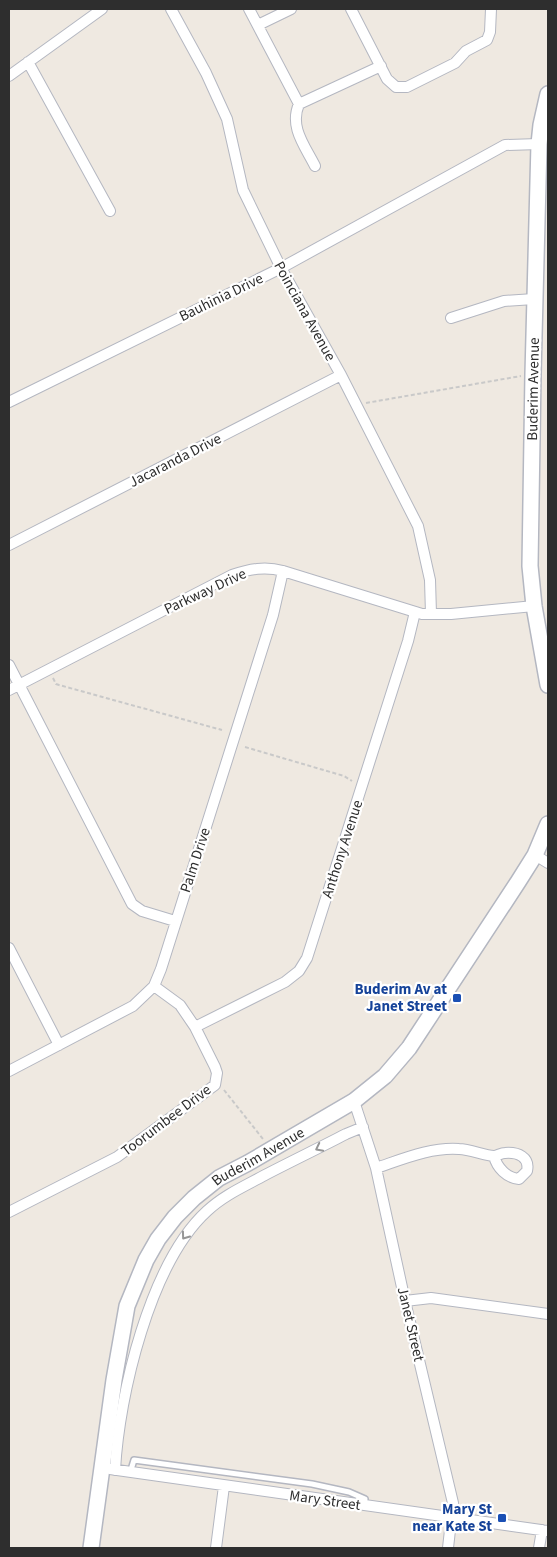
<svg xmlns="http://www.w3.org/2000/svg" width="557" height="1557" font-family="'Source Sans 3',sans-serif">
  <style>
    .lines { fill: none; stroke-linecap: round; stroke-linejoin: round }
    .service-casing { stroke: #b4b7c1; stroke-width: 8 }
    .minor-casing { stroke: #b4b7c1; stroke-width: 12 }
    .secondary-casing { stroke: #b4b7c1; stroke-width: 18 }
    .path { stroke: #c9c9c9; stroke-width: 2; stroke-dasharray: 4 2.5; stroke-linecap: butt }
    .service { stroke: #fff; stroke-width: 5 }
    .minor { stroke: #fff; stroke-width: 10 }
    .secondary { stroke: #fff; stroke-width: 15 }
    .oneway { stroke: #969696 }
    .transit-dot { fill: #1a4fb4; stroke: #fff; stroke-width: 2 }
    .labels { text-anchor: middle; stroke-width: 4.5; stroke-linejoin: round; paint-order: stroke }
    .street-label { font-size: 15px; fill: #2e2e2e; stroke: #fff }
    .transit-label { font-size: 15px; font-weight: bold; fill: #164399; stroke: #fff; text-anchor: end }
  </style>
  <rect width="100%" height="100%" fill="#efe9e1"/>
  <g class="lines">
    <g class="service-casing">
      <path id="service" d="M130,1473L134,1460L312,1484L349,1492L365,1499L364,1505"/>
    </g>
    <g class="minor-casing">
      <path id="minor" d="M171,9L206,73L227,119L243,190L281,268L341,375L418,526L430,580L431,614
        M249,9L299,104C289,127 305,146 315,166
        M351,9L387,79L396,87H407L455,63L466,51L487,40L490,32L491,9
        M258,25L291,9
        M28,62L110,211
        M9,76L102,9
        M299,104L381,66
        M451,318L504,301L534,299
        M9,402L281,268L505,145L539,144
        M9,545L341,375
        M9,665L132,904L142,911L175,921
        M9,690L232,575C250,569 265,566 283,571L422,614H451L534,606
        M535,855L548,863
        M9,948L59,1045
        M195,1027L285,982L299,971L307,958L408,641L415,612
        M9,1071L133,1006L154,986L161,969L273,615L283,571
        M354,1101L376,1168L405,1301L453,1503L448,1548
        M376,1168C403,1159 431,1147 459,1149C470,1149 485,1156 494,1156C497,1156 501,1153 505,1153C518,1152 530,1157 527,1171L519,1179C507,1178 497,1168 494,1156
        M9,1212L117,1157L215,1085L217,1073L215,1067L195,1027L180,1005L154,986
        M405,1301L431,1298L548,1314
        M110,1469L548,1531
        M115,1470C119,1395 150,1263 207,1211C224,1195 245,1186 265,1175C292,1161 319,1148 346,1134L363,1127
        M216,1548L224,1486
        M539,1548L542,1530"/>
    </g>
    <g class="secondary-casing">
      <g id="secondary">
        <path d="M548,94L541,125L539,144L533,374L530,566L534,606L548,685"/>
        <path id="s1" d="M91,1548L114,1380L127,1306L146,1260L158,1239L175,1217L194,1198L219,1178L248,1163L354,1101L385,1076L409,1048L518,882L535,855L548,824"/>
      </g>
    </g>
    <path class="path" d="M366,403L521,376
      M53,678L56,684L59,685L222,730
      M245,747L344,776L352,781
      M224,1090L263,1139"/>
    <use href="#service" class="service"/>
    <use href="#minor" class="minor"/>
    <use href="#secondary" class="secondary"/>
  </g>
  <defs><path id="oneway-chevron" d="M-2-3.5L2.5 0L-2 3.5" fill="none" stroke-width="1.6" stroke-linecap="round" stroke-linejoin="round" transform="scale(1.25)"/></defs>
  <g class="oneway">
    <use href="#oneway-chevron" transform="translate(319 1148) rotate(153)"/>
    <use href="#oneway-chevron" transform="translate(185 1236) rotate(126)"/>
  </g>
  <g class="transit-dot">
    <rect x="452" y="993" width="10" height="10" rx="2.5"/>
    <rect x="497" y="1513" width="10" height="10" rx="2.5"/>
  </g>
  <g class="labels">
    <g class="street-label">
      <text transform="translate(221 297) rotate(-26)" y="5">Bauhinia Drive</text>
      <text transform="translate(305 311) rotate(61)" y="5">Poinciana Avenue</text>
      <text transform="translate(533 389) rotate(-89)" y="5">Buderim Avenue</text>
      <text transform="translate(175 460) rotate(-27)" y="5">Jacaranda Drive</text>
      <text transform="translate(205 591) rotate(-25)" y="5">Parkway Drive</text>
      <text transform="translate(342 849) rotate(-72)" y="5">Anthony Avenue</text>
      <text transform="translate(195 860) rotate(-72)" y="5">Palm Drive</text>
      <text transform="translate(166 1120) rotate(-37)" y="5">Toorumbee Drive</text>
      <text dy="5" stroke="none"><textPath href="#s1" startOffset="450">Buderim Avenue</textPath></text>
      <text transform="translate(411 1324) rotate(77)" y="5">Janet Street</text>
      <text transform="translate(325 1500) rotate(8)" y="5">Mary Street</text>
    </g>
    <g class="transit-label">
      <text x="447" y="994">Buderim Av at<tspan x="447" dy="17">Janet Street</tspan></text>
      <text x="492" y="1514">Mary St<tspan x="492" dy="17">near Kate St</tspan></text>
    </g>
  </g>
  <rect width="557" height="1557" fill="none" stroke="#2e2e2e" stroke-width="20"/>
</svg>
